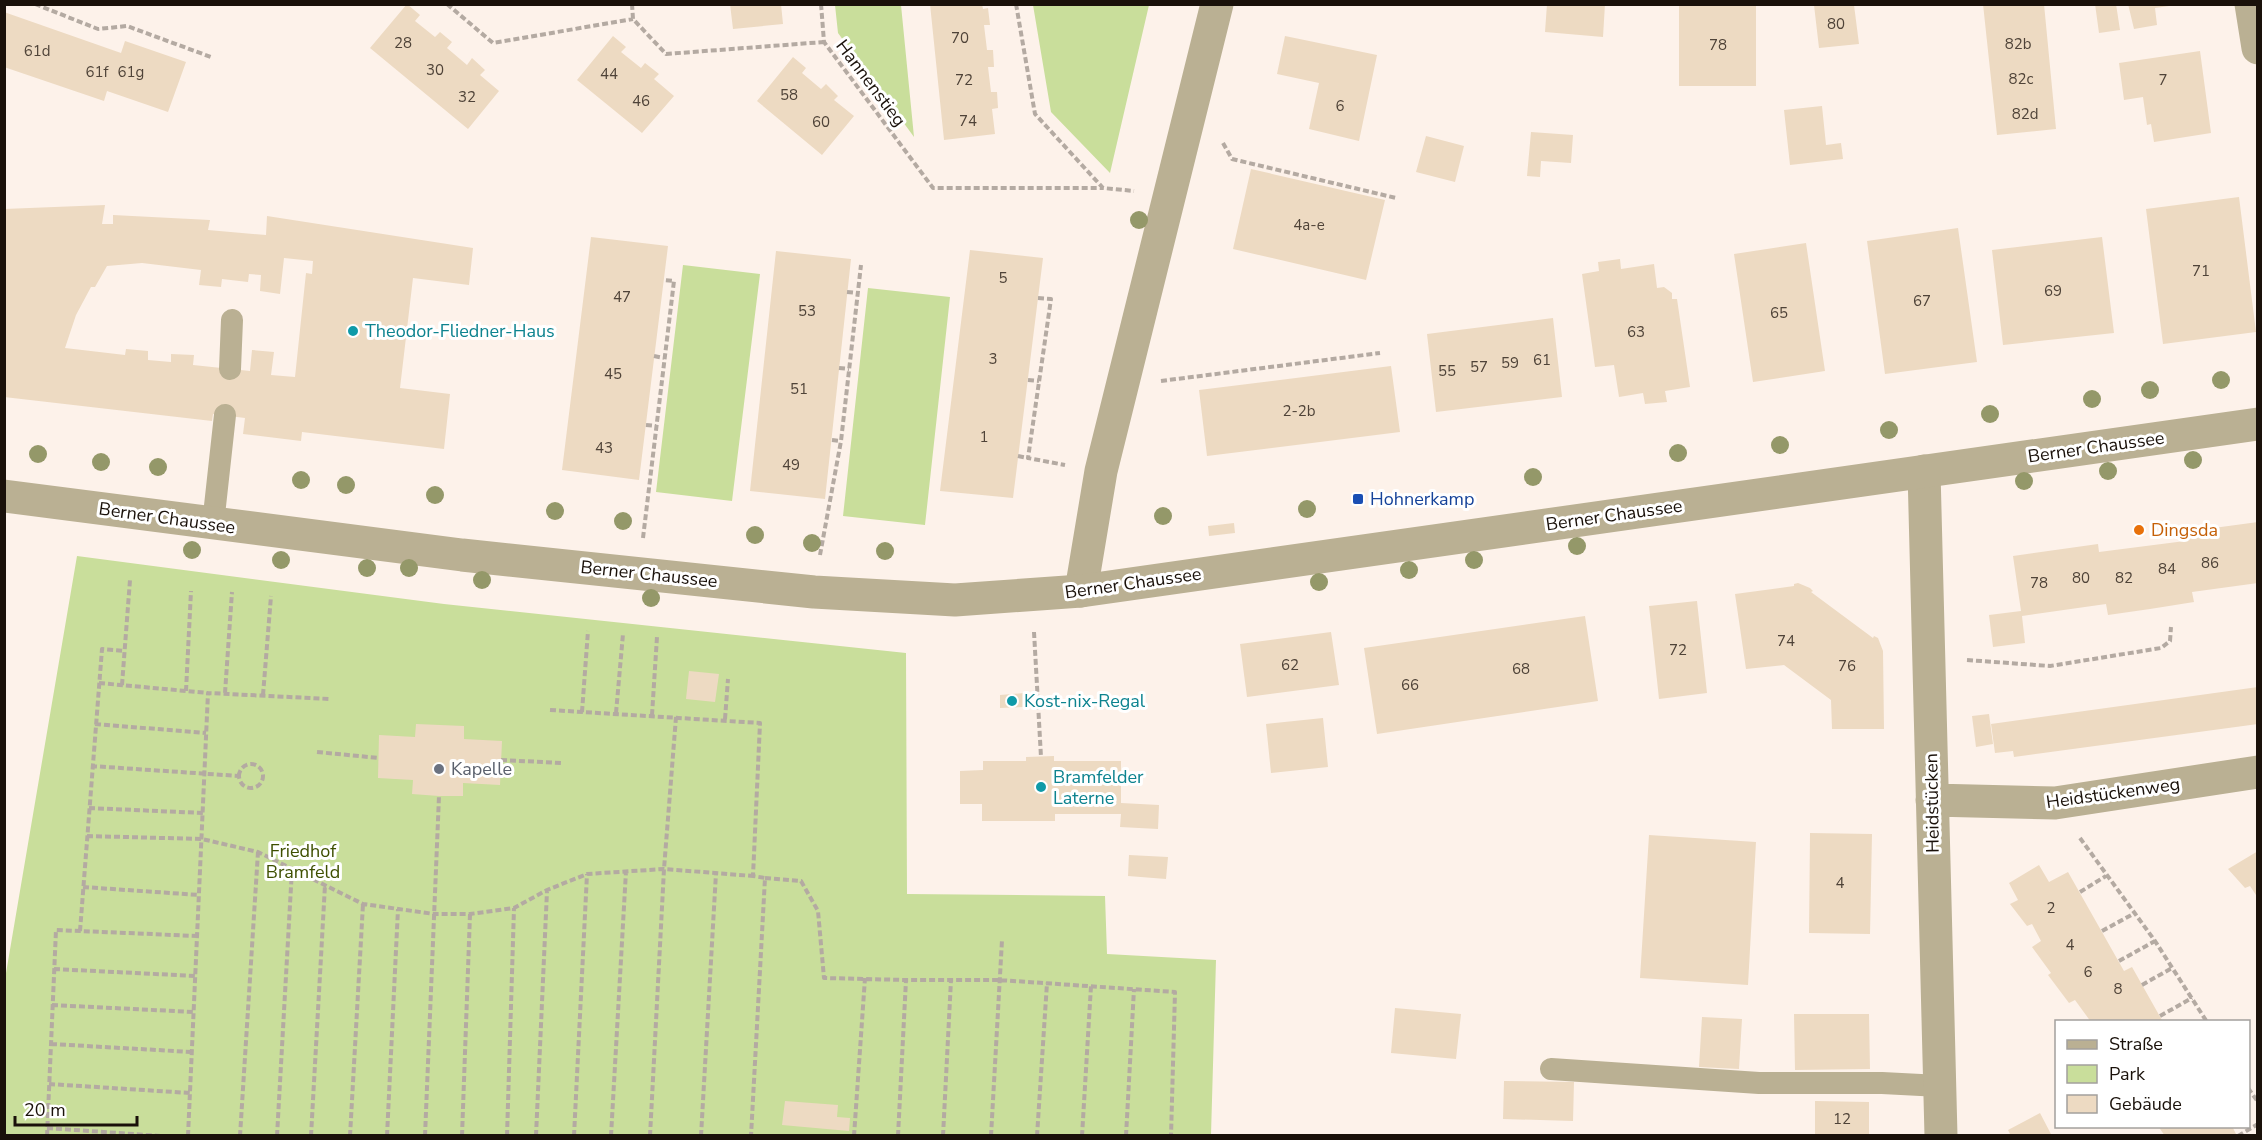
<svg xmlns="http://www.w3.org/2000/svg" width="2262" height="1140" font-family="'Nunito Sans',sans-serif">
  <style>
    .green { fill: #c9de9b }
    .building { fill: #eddac2; fill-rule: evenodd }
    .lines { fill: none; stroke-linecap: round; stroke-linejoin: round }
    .path { stroke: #b4aaa2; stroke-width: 4; stroke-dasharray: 6 3; stroke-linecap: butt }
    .service { stroke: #bab093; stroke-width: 22 }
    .minor { stroke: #bab093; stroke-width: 33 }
    .tertiary { stroke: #bab093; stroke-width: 33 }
    .tree { fill: #949869 }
    .culture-dot { fill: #0f9aa8; stroke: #fff; stroke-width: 2 }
    .transit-dot { fill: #1a4fb4; stroke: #fff; stroke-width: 2 }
    .food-dot { fill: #e8710a; stroke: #fff; stroke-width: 2 }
    .worship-dot { fill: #6b7280; stroke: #fff; stroke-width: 2 }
    .labels { text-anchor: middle; stroke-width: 6; stroke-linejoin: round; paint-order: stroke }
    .number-label { font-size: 15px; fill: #4f4338 }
    .street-label { font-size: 18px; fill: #1a110a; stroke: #fff }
    .culture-label { font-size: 18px; fill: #0d838f; stroke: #fff; text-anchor: start }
    .transit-label { font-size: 18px; fill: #164399; stroke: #fff; text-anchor: start }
    .food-label { font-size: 18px; fill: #c56008; stroke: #fff; text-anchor: start }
    .worship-label { font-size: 18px; fill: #5b616d; stroke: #fff; text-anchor: start }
    .park-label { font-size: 18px; fill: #3e4f00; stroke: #fff }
  </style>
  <rect width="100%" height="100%" fill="#fdf2ea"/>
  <path class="green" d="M835,5H901L914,137L838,33Z
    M1033,5H1149L1110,173L1051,112Z
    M683,265L760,274L732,501L656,492Z
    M868,288L950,297L925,525L843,516Z
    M77,556L444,604L906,653L907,894L1105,896L1107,954L1216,960L1211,1135L5,1136V979Z"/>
  <path class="building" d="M407,4L420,15L415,21L435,37L440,32L452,42L447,48L467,65L472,58L485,70L480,75L499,91L468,129L370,48Z
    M730,4H781L783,24L733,29Z
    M930,4H982L983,9L988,8L990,25H984L987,50H993L994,67H988L991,92H997L998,108L992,109L995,134L944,140Z
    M1547,4H1605L1603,37L1545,32Z
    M1679,4H1756V86H1679Z
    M1983,4H2044L2056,129L1997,135Z
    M2095,4H2116L2120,30L2099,33Z
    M2128,4H2169V6L2155,8L2157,25L2134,29Z
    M1814,5H1854L1859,44L1819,48Z
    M4,12L121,53L125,41L186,62L168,112L107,91L104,101L4,67Z
    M613,36L626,47L621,52L641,68L645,63L659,74L654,79L674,96L642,133L577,80Z
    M1285,36L1377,55L1359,141L1309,129L1319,83L1277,74Z
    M2200,51L2211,133L2154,142L2151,124L2147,125L2143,97L2124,100L2119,63Z
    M793,57L806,68L802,73L821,89L826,84L838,96L834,100L854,116L822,155L757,101Z
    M1822,106L1826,145L1841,143L1843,159L1790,165L1784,110Z
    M1531,132L1573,135L1571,163L1541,161L1540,177L1527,176Z
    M1426,136L1464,146L1455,182L1416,172Z
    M1251,169L1385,200L1366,280L1233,249Z
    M2239,197L2256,332L2163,344L2146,209Z
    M105,205L102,224H113V215L210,220L208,230L266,235L267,216L473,248L469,285L413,278L400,388L450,394L444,449L302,432L301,441L243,434L245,418L213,414L212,421L4,397V209ZM284,258L313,261L312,274L306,273L295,377L271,375L274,352L252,350L250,371L193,365L194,355L171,354V362L148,360V351L126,349L125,355L65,348L76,315L91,287H95L107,266L142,263L201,270L199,285L221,287L222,279L248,282L249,274L261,275L260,291L280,294Z
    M1958,228L1977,362L1885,374L1867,241Z
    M591,237L668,246L639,480L562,470Z
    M2102,237L2114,333L2003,345L1992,250Z
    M1806,243L1825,371L1753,382L1734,254Z
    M970,250L1043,258L1013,498L940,491Z
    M776,251L851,259L825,499L750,491Z
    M1620,259L1621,269L1654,264L1657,288L1664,287L1672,293V299H1677L1690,387L1665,391L1667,402L1645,404L1643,393L1619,397L1614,365L1595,367L1582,274L1599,271L1598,262Z
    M1553,318L1562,397L1436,412L1427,334Z
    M1391,366L1400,432L1207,456L1199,390Z
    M2258,522V583L2192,592L2194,602L2150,609L2108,615L2106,604L2022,616L2025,643L1993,647L1989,615L2021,611L2013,556L2098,544L2099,552L2185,541L2184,532Z
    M1234,523L1235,533L1209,536L1208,526Z
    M1798,583L1810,588L1813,591L1811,592L1873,638L1874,636L1878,638L1883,651L1884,729H1832L1831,700L1784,665L1746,669L1735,594L1794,586V584Z
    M1697,601L1707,693L1659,699L1649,606Z
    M1585,616L1598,701L1377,734L1364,648Z
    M1331,632L1339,685L1247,697L1240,644Z
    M689,671L719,674L715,702L686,699Z
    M2258,687V724L2014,757L2013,751L1995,753L1991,724Z
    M1024,693L1025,707L1000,708V695Z
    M1989,714L1993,744L1976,747L1972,716Z
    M1323,718L1328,767L1271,773L1266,724Z
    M416,724L464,726V739L502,741L500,785L463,783V796H439L412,794L413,780L378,778L379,735L415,737Z
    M1054,756V761H1121V803L1159,805L1158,829L1120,827L1121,814H1055V821H982V804H960V771L983,770V761H1026V757Z
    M1810,833L1872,834L1870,934L1809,933Z
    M1649,835L1756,842L1748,985L1640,978Z
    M2258,851V898L2250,886L2245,888L2228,869Z
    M1129,855L1168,857L1166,879L1128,876Z
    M2039,865L2049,882L2068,872L2124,971L2132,967L2163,1022H2091L2075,1000L2069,1003L2048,975L2051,973L2032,947L2041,941L2032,924L2027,926L2010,904L2018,900L2009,883Z
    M1395,1008L1461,1014L1456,1059L1391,1053Z
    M1794,1014H1869L1870,1069L1795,1070Z
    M1702,1017L1742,1019L1739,1069L1699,1067Z
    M1504,1081L1574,1082L1573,1121L1503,1119Z
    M785,1101L838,1105L837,1117L850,1118L849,1131L782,1125Z
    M1815,1101L1869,1102V1136H1815Z
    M2040,1113L2052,1136H2011L2008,1130Z
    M2158,1126H2232L2237,1136H2165Z"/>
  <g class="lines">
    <path class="path" d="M35,4L98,29L127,26L211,57
      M447,4L493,43L633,19
      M632,4L633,19L666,54L824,42
      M821,4L824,42L933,188H1103
      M1016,4L1035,114L1103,188L1134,191
      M1223,143L1232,159L1396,198
      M847,292L857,293
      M1038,298L1051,299L1028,458L1065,465
      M654,356L664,358
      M839,368L849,369
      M1028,380L1039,381
      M1161,381L1380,353
      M646,425L656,426
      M832,440L841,441
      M1018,456L1028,458
      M643,538L674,281L664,280
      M820,555L841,441L861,265
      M1034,632L1041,757
      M1967,660L2050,666L2161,648L2170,641L2171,627
      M99,683L208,693
      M122,685L130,580
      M186,691L191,591
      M225,693L232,592
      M263,695L271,596
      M550,710L760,723L753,876L765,878L751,1136
      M582,712L588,631
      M616,713L623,634
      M652,715L657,637
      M725,719L728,679
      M95,724L206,733
      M317,752L379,758
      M501,760L562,763
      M239 776a12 12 0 1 1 24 0a12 12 0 1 1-24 0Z
      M91,766L239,776
      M89,808L203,813
      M87,836L202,839L258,852L363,904L434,914H470L514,908L547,890L587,874L664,869L753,876
      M2080,838L2155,941L2207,1022
      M765,878L801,881L818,911L824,978L906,980H999L1175,992L1171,1136
      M83,887L199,895
      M2080,892L2106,876
      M80,931L102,649L125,651
      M2102,931L2135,913
      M2119,961L2155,941
      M54,969L196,976
      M2142,985L2172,968
      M52,1005L194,1012
      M2160,1016L2192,998
      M51,1044L192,1052
      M49,1084L190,1093
      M2248,1088L2258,1102
      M47,1128L161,1136
      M47,1136L56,930L197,936
      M188,1136L208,693L330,699
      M240,1136L258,852
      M277,1136L292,869
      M311,1136L325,885
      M350,1136L363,904
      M387,1136L398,909
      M425,1136L439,796
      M462,1136L470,914
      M507,1136L514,908
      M536,1136L547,891
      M574,1136L587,874
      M611,1136L626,871
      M650,1136L664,869L676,717
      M701,1136L716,873
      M854,1136L865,978
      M898,1136L906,980
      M943,1136L951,980
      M991,1136L1002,940
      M1037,1136L1047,983
      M1082,1136L1091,986
      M1126,1136L1134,989
      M2238,1136L2258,1124"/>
    <path class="service" d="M230,369L232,320
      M213,524L225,415
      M1551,1069L1759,1083H1882L1940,1086"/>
    <path class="minor" d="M2251,4L2258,48
      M1924,471L1941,1136
      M1081,591L1101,471L1217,4
      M1932,800L2055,803L2258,772"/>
    <path class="tertiary" d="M4,496L462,555L814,592L955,600L1081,591L2258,424"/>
  </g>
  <g class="tree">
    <circle cx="1139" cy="220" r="9"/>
    <circle cx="2221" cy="380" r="9"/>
    <circle cx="2150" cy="390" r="9"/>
    <circle cx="2092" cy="399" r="9"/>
    <circle cx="1990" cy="414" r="9"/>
    <circle cx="1889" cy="430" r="9"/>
    <circle cx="1780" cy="445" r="9"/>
    <circle cx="1678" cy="453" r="9"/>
    <circle cx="38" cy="454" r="9"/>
    <circle cx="2193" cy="460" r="9"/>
    <circle cx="101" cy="462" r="9"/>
    <circle cx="158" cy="467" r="9"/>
    <circle cx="2108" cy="471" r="9"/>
    <circle cx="1533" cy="477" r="9"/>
    <circle cx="301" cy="480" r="9"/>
    <circle cx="2024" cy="481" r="9"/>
    <circle cx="346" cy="485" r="9"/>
    <circle cx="435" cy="495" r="9"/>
    <circle cx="1307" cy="509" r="9"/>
    <circle cx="555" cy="511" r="9"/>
    <circle cx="1163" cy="516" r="9"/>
    <circle cx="623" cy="521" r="9"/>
    <circle cx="755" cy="535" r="9"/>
    <circle cx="812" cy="543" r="9"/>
    <circle cx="1577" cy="546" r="9"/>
    <circle cx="192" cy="550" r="9"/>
    <circle cx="885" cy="551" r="9"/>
    <circle cx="281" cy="560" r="9"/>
    <circle cx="1474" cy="560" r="9"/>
    <circle cx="367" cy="568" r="9"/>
    <circle cx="409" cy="568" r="9"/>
    <circle cx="1409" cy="570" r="9"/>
    <circle cx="482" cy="580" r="9"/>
    <circle cx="1319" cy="582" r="9"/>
    <circle cx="651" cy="598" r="9"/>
  </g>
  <g class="culture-dot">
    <circle cx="353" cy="331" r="6"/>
    <circle cx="1012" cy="701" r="6"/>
    <circle cx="1041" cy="787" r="6"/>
  </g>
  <rect class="transit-dot" x="1352" y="493" width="12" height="12" rx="3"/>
  <circle class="food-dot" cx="2139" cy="530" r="6"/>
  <circle class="worship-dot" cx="439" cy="769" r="6"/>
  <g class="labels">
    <g class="number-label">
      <text x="1836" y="29">80</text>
      <text x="960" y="43">70</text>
      <text x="403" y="48">28</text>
      <text x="2018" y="49">82b</text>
      <text x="1718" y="50">78</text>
      <text x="37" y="56">61d</text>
      <text x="435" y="75">30</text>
      <text x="97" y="77">61f</text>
      <text x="131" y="77">61g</text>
      <text x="609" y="79">44</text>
      <text x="2021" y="84">82c</text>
      <text x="964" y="85">72</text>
      <text x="2163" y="85">7</text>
      <text x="789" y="100">58</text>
      <text x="467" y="102">32</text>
      <text x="641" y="106">46</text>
      <text x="1340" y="111">6</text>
      <text x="2025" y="119">82d</text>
      <text x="968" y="126">74</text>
      <text x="821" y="127">60</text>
      <text x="1309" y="230">4a-e</text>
      <text x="2201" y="276">71</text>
      <text x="1003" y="283">5</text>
      <text x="2053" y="296">69</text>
      <text x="622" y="302">47</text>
      <text x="1922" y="306">67</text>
      <text x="807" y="316">53</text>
      <text x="1779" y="318">65</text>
      <text x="1636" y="337">63</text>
      <text x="993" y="364">3</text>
      <text x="1542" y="365">61</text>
      <text x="1510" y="368">59</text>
      <text x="1479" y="372">57</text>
      <text x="1447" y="376">55</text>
      <text x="613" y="379">45</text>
      <text x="799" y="394">51</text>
      <text x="1299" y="416">2-2b</text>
      <text x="984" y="442">1</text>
      <text x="604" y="453">43</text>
      <text x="791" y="470">49</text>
      <text x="2210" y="568">86</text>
      <text x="2167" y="574">84</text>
      <text x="2081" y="583">80</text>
      <text x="2124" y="583">82</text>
      <text x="2039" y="588">78</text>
      <text x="1786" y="646">74</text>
      <text x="1678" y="655">72</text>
      <text x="1290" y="670">62</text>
      <text x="1847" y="671">76</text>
      <text x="1521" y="674">68</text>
      <text x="1410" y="690">66</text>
      <text x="1840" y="888">4</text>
      <text x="2051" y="913">2</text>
      <text x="2070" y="950">4</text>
      <text x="2088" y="977">6</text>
      <text x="2118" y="994">8</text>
      <text x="1842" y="1124">12</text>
    </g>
    <g class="street-label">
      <text transform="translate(871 83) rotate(53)" y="6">Hannenstieg</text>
      <text transform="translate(2096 447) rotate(-8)" y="6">Berner Chaussee</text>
      <text transform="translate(1614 515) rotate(-8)" y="6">Berner Chaussee</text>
      <text transform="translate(167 518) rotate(8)" y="6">Berner Chaussee</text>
      <text transform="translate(649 574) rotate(6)" y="6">Berner Chaussee</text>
      <text transform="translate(1133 583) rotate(-8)" y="6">Berner Chaussee</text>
      <text transform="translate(2113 793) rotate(-8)" y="6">Heidstückenweg</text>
      <text transform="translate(1932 803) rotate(-91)" y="6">Heidstücken</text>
    </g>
    <g class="culture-label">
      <text x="365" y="337">Theodor-Fliedner-Haus</text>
      <text x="1024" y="707">Kost-nix-Regal</text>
      <text x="1053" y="783">Bramfelder<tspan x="1053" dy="21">Laterne</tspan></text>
    </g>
    <g class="transit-label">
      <text x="1370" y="505">Hohnerkamp</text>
    </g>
    <g class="food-label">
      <text x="2151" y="536">Dingsda</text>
    </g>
    <g class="worship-label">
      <text x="451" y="775">Kapelle</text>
    </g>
    <g class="park-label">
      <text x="303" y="857">Friedhof<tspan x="303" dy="21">Bramfeld</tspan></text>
    </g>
  </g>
  <rect width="2262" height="1140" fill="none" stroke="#1a110a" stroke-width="12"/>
  <rect x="2055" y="1020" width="195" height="108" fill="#ffffff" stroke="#a3a09d" stroke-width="1.5"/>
  <rect x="2067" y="1040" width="30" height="9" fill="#bab093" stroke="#a3a09d" stroke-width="1.5"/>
  <text x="2109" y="1050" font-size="18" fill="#1a110a">Straße</text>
  <rect x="2067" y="1065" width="30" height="18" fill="#c9de9b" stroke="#a3a09d" stroke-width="1.5"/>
  <text x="2109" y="1080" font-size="18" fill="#1a110a">Park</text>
  <rect x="2067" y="1095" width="30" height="18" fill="#eddac2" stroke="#a3a09d" stroke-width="1.5"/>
  <text x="2109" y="1110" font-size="18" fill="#1a110a">Gebäude</text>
  <path d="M15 1116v9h122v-9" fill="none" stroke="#1a110a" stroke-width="3"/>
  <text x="24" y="1116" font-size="18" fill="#1a110a" stroke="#ffffff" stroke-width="4.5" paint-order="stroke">20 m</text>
</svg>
